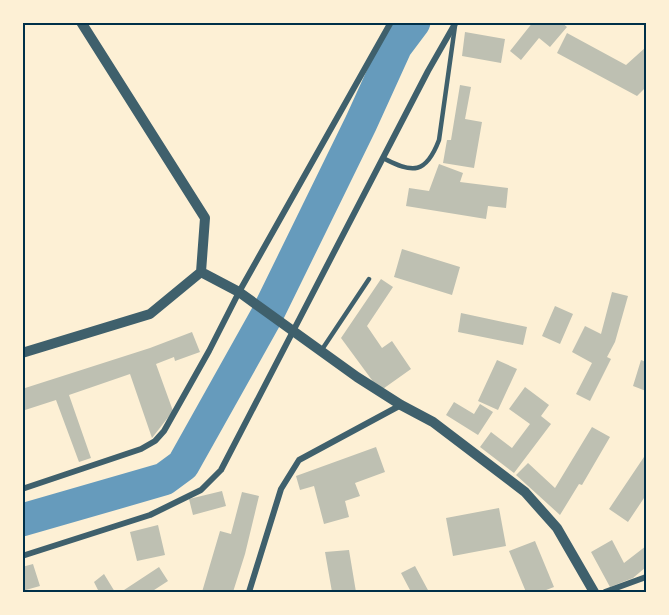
<svg xmlns="http://www.w3.org/2000/svg" width="669" height="615" font-family="'Source Sans 3',sans-serif">
  <style>
    .lines { fill: none; stroke-linecap: round; stroke-linejoin: round }
    .river { stroke: #669bbc; stroke-width: 33 }
    .building { fill: #bec0b2 }
    .service { stroke: #3f606c; stroke-width: 4.5 }
    .minor { stroke: #3f606c; stroke-width: 6 }
    .tertiary { stroke: #3f606c; stroke-width: 10 }
    .neatline { fill: none; stroke: #003049; stroke-width: 2 }
  </style>
  <rect width="100%" height="100%" fill="#fdf0d5"/>
  <g class="lines">
    <path class="river" d="M22,520L164,479L183,465L267,315L361,123L396,46L414,22"/>
  </g>
  <path class="building" d="M533,22H561L567,27L550,47L539,38L521,60L510,51Z
    M465,32L505,39L501,63L462,56Z
    M567,33L626,65L646,47V87L637,96L557,53Z
    M460,85L471,87L465,119L482,122L474,168L443,163L447,140H451Z
    M439,164L463,173L460,182L508,188L506,208L488,206L486,219L406,206L409,188L429,191Z
    M402,249L460,267L452,295L394,277Z
    M381,279L393,287L367,326L382,348L392,341L411,369L380,391L341,338Z
    M612,292L628,296L615,342L607,357L611,359L590,401L576,394L592,363L572,352L585,326L601,334Z
    M555,306L573,314L560,344L542,336Z
    M461,313L527,327L523,345L458,332Z
    M192,332L200,352L175,361L174,357L156,364L173,411L152,438L130,374L69,395L91,458L79,462L56,400L22,411V389L150,348Z
    M497,360L517,369L498,410L478,401Z
    M641,360L646,362V391L633,386Z
    M525,387L549,405L541,416L551,424L514,473L480,447L491,432L512,448L530,424L509,409Z
    M454,402L474,414L480,404L493,412L478,435L446,415Z
    M592,427L610,437L582,485L579,484L560,515L516,475L528,463L555,488Z
    M376,447L385,472L355,483L360,496L345,501L349,517L324,524L314,486L300,490L296,476Z
    M646,454V495L628,522L609,509Z
    M222,491L226,506L193,515L189,499Z
    M242,492L259,496L245,554L233,592H202L220,531L231,534Z
    M499,508L506,546L453,556L446,518Z
    M158,525L165,555L137,561L130,532Z
    M612,540L624,563L646,546V567L633,578L610,587L591,552Z
    M535,541L554,587L541,592H526L509,551Z
    M349,550L356,592H332L325,552Z
    M33,564L40,586L22,591V567Z
    M415,566L429,592H411L401,573Z
    M159,567L168,581L151,592H121Z
    M104,574L115,592H99L94,582Z"/>
  <g class="lines">
    <path class="service" d="M383,158C413,174 426,174 439,140L455,26
      M321,351L369,279"/>
    <path class="minor" d="M22,489L141,449L155,441L164,431L209,351L239,292L391,22
      M22,556L150,515L201,490L221,470L428,71L456,22
      M249,592L281,489L299,460L401,405
      M605,592L646,577"/>
    <path class="tertiary" d="M81,22L205,218L201,272
      M22,353L150,314L201,272L239,292L357,377L401,405L433,422L525,492L557,528L594,592"/>
  </g>
  <rect width="669" height="615" fill="none" stroke="#fdf0d5" stroke-width="48"/>
  <rect x="24" y="24" width="621" height="567" class="neatline"/>
</svg>
